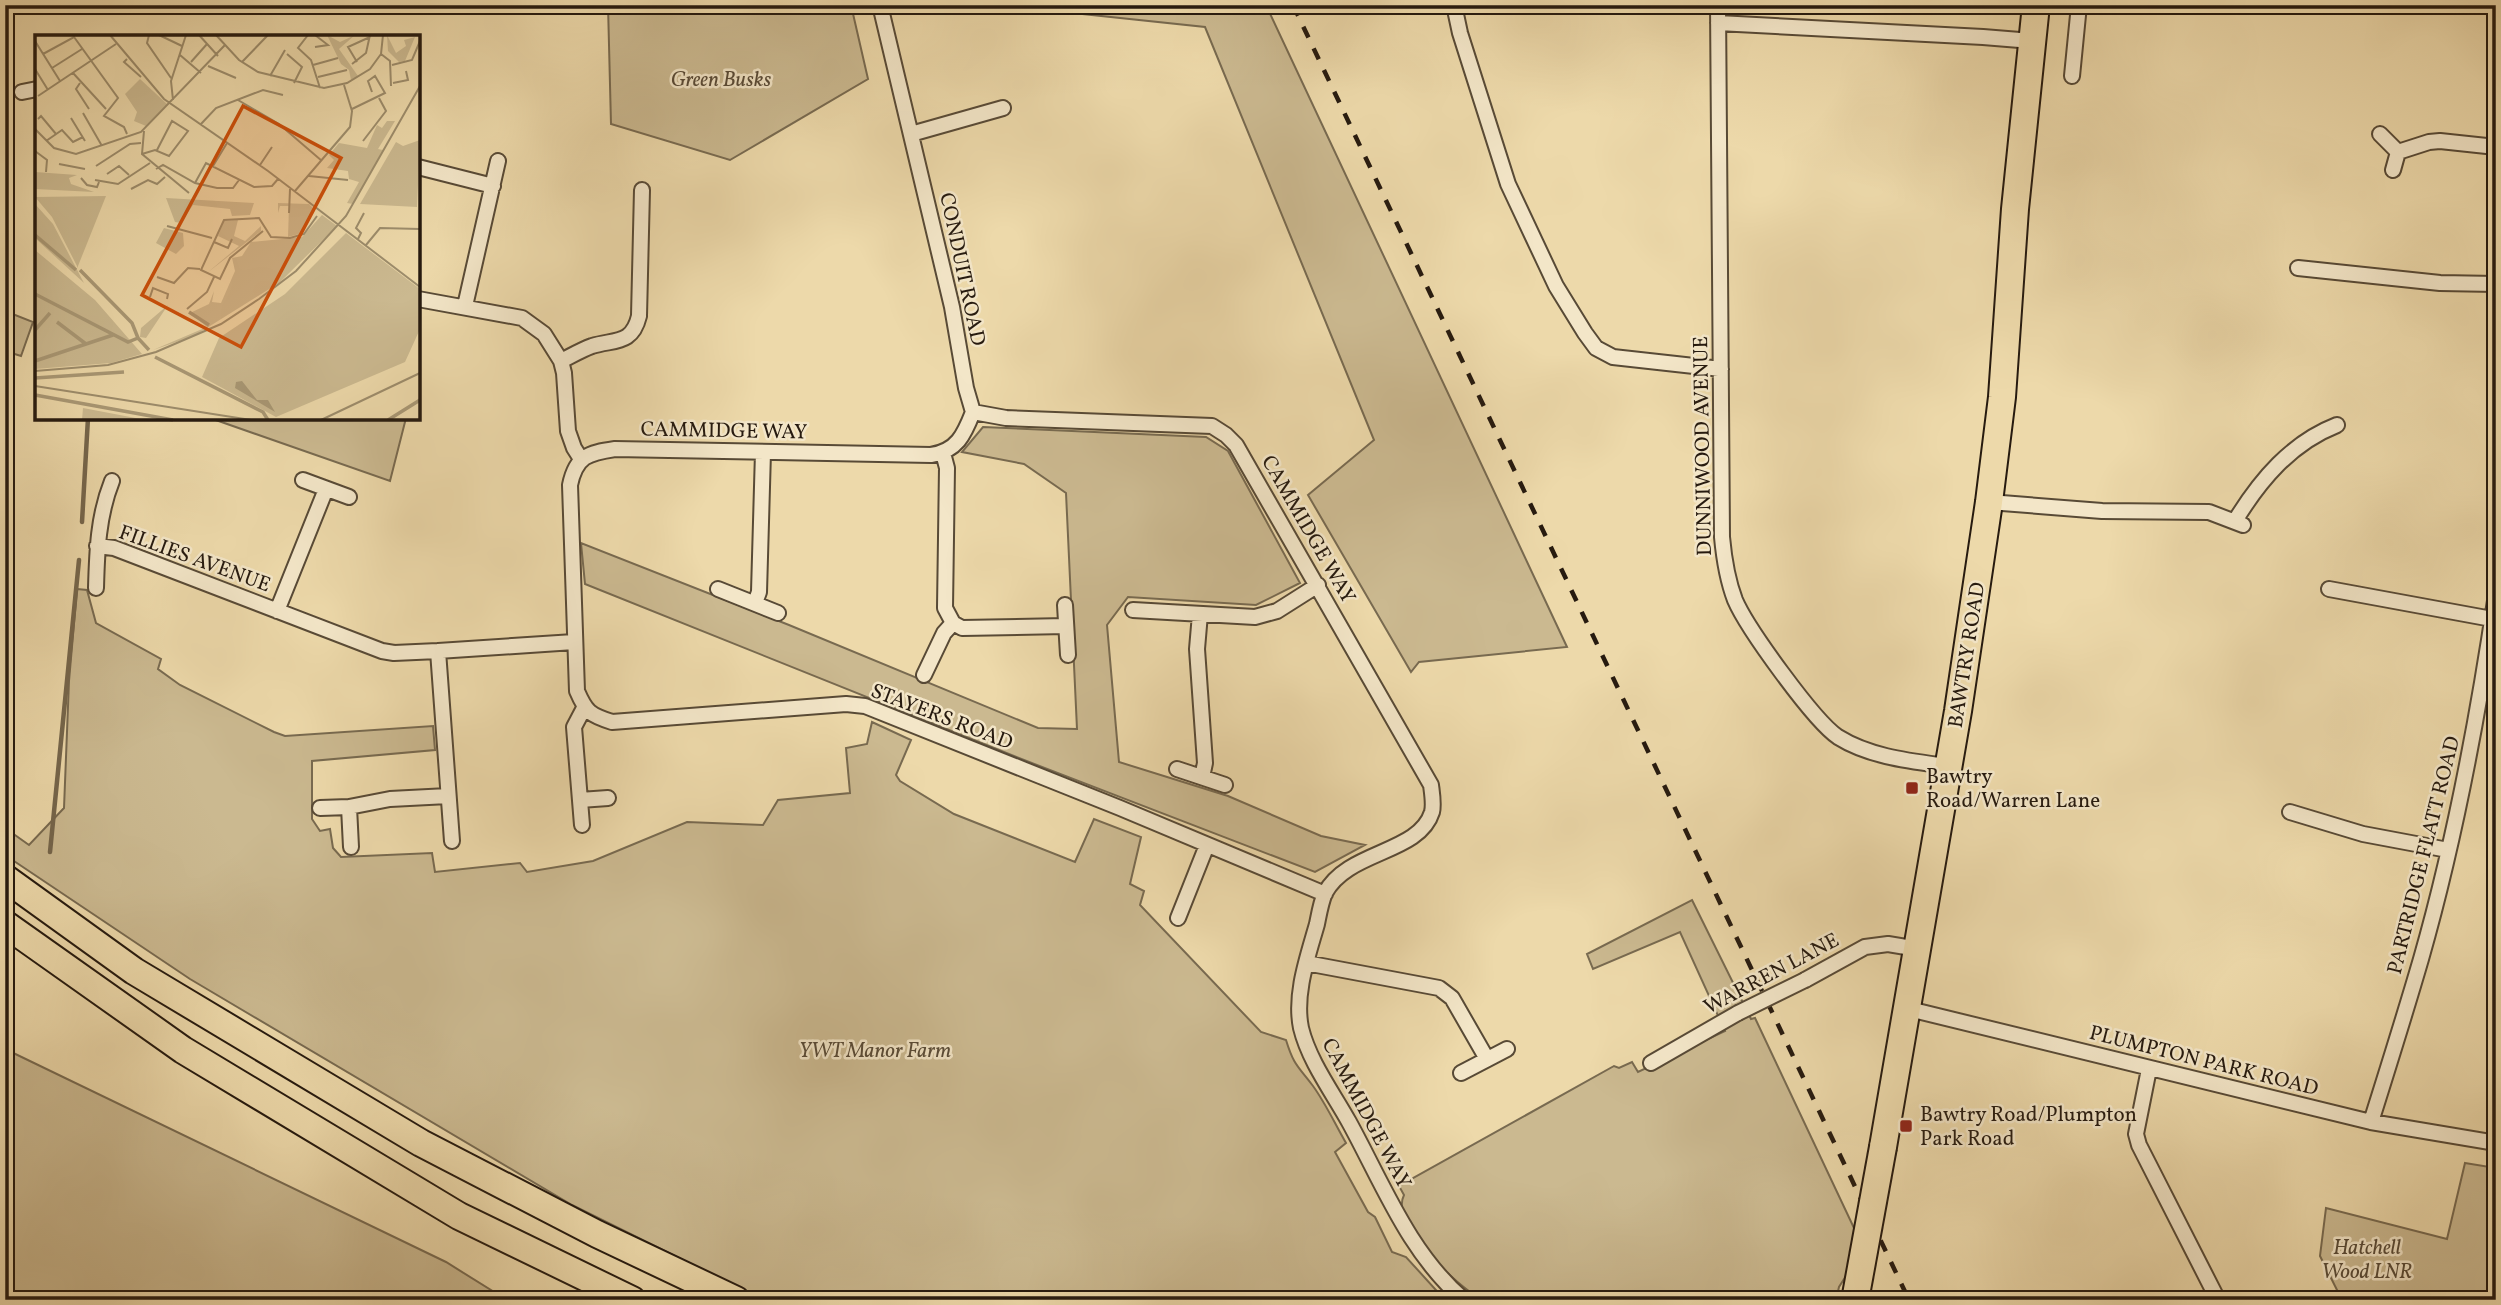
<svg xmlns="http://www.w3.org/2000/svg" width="2501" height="1305" font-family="Vollkorn,serif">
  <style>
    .green { fill: #cbb990; stroke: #786a50; stroke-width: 2 }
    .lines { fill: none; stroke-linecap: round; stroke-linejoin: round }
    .stream { stroke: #75664c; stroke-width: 4.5 }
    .street-casing { stroke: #584a36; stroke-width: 18 }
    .highway-casing { stroke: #261a0f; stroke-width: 30 }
    .street { stroke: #f3e6c8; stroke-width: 14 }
    .highway { stroke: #edd9aa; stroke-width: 26 }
    .rail { stroke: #261a0f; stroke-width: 4.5; stroke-dasharray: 12 12; stroke-linecap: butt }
    .street-bridge-casing { stroke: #584a36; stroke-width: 18; stroke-linecap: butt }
    .highway-bridge-casing { stroke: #261a0f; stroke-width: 30; stroke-linecap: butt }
    .street-bridge { stroke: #f3e6c8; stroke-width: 14 }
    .highway-bridge { stroke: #edd9aa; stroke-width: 26 }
    .poi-dot { fill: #8f2418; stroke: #f3e6c8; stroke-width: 2.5 }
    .labels { text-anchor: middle; stroke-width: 5; stroke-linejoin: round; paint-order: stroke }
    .park-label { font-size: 21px; font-style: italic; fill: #584a36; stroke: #f3e6c8 }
    .street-label { font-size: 21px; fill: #261a0f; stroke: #f3e6c8 }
    .poi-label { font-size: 21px; fill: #261a0f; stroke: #f3e6c8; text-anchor: start }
    .inset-river { fill: none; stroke: #a99875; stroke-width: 3.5 }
    .inset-road { fill: none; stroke: #9d8d6c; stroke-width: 2 }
    .view { fill: #cb500c; fill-opacity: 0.15; stroke: #cb500c; stroke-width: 3.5 }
    .inset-edge { fill: none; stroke: #261a0f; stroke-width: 3.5 }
  </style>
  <rect width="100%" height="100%" fill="#edd9aa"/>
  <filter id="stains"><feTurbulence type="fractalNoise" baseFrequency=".00286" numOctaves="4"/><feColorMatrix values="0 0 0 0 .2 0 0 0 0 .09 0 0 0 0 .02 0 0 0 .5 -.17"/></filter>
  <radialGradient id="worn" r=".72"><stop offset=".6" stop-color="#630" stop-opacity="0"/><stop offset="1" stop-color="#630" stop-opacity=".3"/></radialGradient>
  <path class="green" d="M608,5H851L868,79L730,160L611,124Z
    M997,5H1266L1567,647L1419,662L1411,672L1308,495L1374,440L1205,27Z
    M5,311L33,322L21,356L5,351Z
    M210,418H406L390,481Z
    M983,427L1206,437L1228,451L1300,583L1256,605L1128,597L1107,625L1119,762L1228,796L1321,836L1365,845L1315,872L1024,760L585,584L581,543L789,625L1038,728L1077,729L1066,493L1024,464L962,452Z
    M77,589L87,590L96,623L161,659L158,669L180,685L274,732L285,736L433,726L435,750L312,761V819L320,831L330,829L333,848L341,857L432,853L435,872L520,863L527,872L593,861L687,822L763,825L778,800L850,793L846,748L867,744L872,722L911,740L896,775L900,781L954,814L1075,862L1094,819L1141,837L1130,884L1144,891L1140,905L1261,1032L1286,1040C1294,1066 1298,1066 1313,1086C1326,1104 1335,1124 1346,1143L1335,1152L1368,1212L1375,1217L1392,1252L1406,1257L1445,1300H764L572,1205L190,979L5,855V828L29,845L64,808L69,681Z
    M1692,900L1751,1019L1755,1018L1854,1228L1855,1262L1839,1287L1836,1300H1482C1458,1286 1389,1225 1404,1195L1399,1186L1614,1066L1619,1068L1632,1062L1638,1072L1725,1031L1680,932L1593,969L1587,954Z
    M5,1049L446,1262L507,1300H5Z
    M2465,1163L2496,1168V1300H2342L2320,1256L2326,1208L2447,1239Z"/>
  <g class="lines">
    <path class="stream" d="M82,522L88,418
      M50,852L79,560"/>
    <g class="street-casing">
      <path id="street" d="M880,5L952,307L966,388L973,412
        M1454,5L1460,33L1508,184L1556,286L1585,333L1596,348L1613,357L1721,369
        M1718,5L1722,537C1724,559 1727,579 1735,600C1747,628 1814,721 1838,737C1870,757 1910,761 1947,766
        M1718,23L1983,37L2032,41
        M2072,76L2079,5
        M22,92L37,89
        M911,134L1003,108
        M2380,134L2398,152L2393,170
        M2398,152L2429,142L2440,141L2496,147
        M418,167L493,186
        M2298,268L2440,283L2496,284
        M418,299L522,318L544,334L561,361L564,373L568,431L574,448L581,459
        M465,306L498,161
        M561,361C571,356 581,350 592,346C615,339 632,345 639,316L642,190
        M973,412C964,435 957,451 931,455L615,449C588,453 576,456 570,485L577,691C586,712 590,715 612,722L846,704L865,706L1120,808L1325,894
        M973,412L1006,418L1212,426L1226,435L1236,445L1431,785C1432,793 1434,804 1432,812C1419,854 1348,850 1325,893C1321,902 1319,914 1317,924C1308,956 1294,994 1301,1028C1309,1061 1333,1093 1349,1122C1383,1184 1409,1253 1464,1300
        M943,453L947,468L945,608L953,623L962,628L1066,626
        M303,480L349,497
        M1989,502L2102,511L2209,512L2243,525
        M2235,521C2260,480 2291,443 2337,425
        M97,546L114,548L382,651L394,653L438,651L574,642
        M96,588C97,551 98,516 112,481
        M718,589L778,613
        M2329,589L2492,619
        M755,603L759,592L763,452
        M1065,605L1068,655
        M1133,610L1255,617L1277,611L1318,585
        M277,611L326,489
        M1200,614L1197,649L1205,763L1202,777
        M438,651L452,841
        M924,675L944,633L953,623
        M1177,769L1225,785
        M580,800L608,798
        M349,807L351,847
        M320,808L349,807L390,799L448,796
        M2290,812L2363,834L2448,850
        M582,825L574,727L584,708
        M1178,918L1207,845
        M1306,963L1439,988L1452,998L1487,1059
        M1805,980L1865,947L1888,944L1918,949
        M1905,1008L2371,1122L2496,1143
        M1651,1063L1738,1013
        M2149,1069L2136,1134L2139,1145L2218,1300
        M1461,1073L1507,1049
        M2371,1122C2388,1068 2405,1014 2421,959C2455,840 2478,717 2496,594"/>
    </g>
    <g class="highway-casing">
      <path id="highway" d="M5,878L134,971L421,1143L597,1234L736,1300
        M5,924L183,1050L459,1216L632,1300
        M1883,1147L1958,711L1989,502L2002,397L2015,209L2036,5"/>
    </g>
    <use href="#street" class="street"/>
    <use href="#highway" class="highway"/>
    <path class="rail" d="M1293,5L1909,1300"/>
    <g class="street-bridge-casing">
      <path id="street-bridge" d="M1738,1013L1805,980"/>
    </g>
    <g class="highway-bridge-casing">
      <path id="highway-bridge" d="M1856,1295L1883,1147"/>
    </g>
    <use href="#street-bridge" class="street-bridge"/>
    <use href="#highway-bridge" class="highway-bridge"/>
  </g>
  <g class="poi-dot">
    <rect x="1905" y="781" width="14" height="14" rx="3.5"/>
    <rect x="1899" y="1119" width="14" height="14" rx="3.5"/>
  </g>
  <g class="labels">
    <g class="park-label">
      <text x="721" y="86">Green Busks</text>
      <text x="875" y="1057">YWT Manor Farm</text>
      <text x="2367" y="1254">Hatchell<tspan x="2367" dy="24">Wood LNR</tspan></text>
    </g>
    <g class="street-label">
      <text transform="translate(963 269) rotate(78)" y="7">CONDUIT ROAD</text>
      <text transform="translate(724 430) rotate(1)" y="7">CAMMIDGE WAY</text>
      <text transform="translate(1702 446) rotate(-91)" y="7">DUNNIWOOD AVENUE</text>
      <text transform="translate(1309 529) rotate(60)" y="7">CAMMIDGE WAY</text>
      <text transform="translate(195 558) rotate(20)" y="7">FILLIES AVENUE</text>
      <text transform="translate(1966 655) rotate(-81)" y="7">BAWTRY ROAD</text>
      <text transform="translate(942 716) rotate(21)" y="7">STAYERS ROAD</text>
      <text transform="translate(2423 855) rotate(-76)" y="7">PARTRIDGE FLATT ROAD</text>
      <text transform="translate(1771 973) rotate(-28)" y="7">WARREN LANE</text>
      <text transform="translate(2204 1060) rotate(14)" y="7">PLUMPTON PARK ROAD</text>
      <text transform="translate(1367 1113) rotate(62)" y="7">CAMMIDGE WAY</text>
    </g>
    <g class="poi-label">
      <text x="1926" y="783">Bawtry<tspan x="1926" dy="24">Road/Warren Lane</tspan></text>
      <text x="1920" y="1121">Bawtry Road/Plumpton<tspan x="1920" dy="24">Park Road</tspan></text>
    </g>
  </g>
  <g transform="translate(35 35)">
    <rect width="385" height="385" fill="#edd9aa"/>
    <path d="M292,0L305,7L320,0L304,14L323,41L316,45L314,35L306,29ZM352,0L361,18L371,11L369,5L380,2L370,26L364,27L353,16ZM105,44L132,69L111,91L99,86L102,77L90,59ZM352,86H360L343,114L348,115L318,169L312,168L324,147L314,144L313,136L292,133L299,125L294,120L304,108L332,113L342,90L347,93ZM385,105L382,172L325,169L361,107L368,111ZM0,137L42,140L34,143L36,149L59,157L0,154ZM71,161L43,231V233L17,182L0,162ZM131,163L219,168L215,180L197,181L195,174L158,170L146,188L140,187ZM243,168L274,169L279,174L268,198L253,202L254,171H245L243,178ZM0,169L18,189L49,248L0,203ZM287,180L302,191L244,248L159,301L118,315L172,292L155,278L174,269L179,256L177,267L186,268L200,236L197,223L207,221L216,207L267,202ZM203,185L199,201L210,206L226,191V196L172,238L204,211L183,201L189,186ZM129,193L148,198L149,211L141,219L121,208ZM311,198L385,254V294L370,327L241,382L167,342L184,303L250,259ZM0,215L60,265L107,319L76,328L0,334ZM133,270L111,303L105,302L106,293ZM48,373L111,385H47Z" fill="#cbb990"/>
    <path d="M207,346L222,365H233L240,377L200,353L201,347Z" fill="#a99875"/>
    <path class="inset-river" d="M0,200L41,235M45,235L97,288L103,303M0,259L93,307L103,303L114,315M154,277L174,290M22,287L51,309M0,295L15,278M120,322L228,377L233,385M0,326L78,300M0,343L89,337M0,360L138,385M353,385L385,365"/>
    <path class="inset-road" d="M75,0L129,64L233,136L385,252M114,0L112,8L136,43M124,0L147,11M164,0L183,21M181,0L204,25L223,37L289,53L312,48L335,34L346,19L348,0M273,0L263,13L276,25L285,53M280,0L293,10L280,12M0,6L25,46M8,19L39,2L83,63L69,81L89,92L92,99M252,19L267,32L259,48M346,19L355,26L356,51M145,20L166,38M92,24L89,27L106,42M156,27L172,9M207,27L233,0M322,27L313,12L335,2M317,29L331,18L335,0M278,30L303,23M357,30L377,25L385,6M173,31L201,43M17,33L47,14M0,34L13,55M38,38L71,74M235,41L250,15M283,42L312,35M45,48L41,54L54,74M358,48L373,45L371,36M3,61L81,9M138,65L136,46L151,0M203,65L244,89L287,126M317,74L350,58L340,41L333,46L337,57M48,78L67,111M36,83L50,106M3,84L6,81L21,99M166,89L181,73L228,55L248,60M0,94L19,113L41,119L106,97L190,10M109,96L107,119L154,158M11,106L27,95L38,107L48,102M328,106L351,76L344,63M0,116L12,125L11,137M107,119L120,115L134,121L153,96L137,86L122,115M24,129L50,134M225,130L237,112M61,131L95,109L106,108M178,131L192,108M121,134L128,130L160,148L182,153H198L204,145M72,139L84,131L94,140M274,141L313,145M46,143L52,150L62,152L64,147M60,145L83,149L115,128M160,148L171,128L219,152L237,151L243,144M96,154L113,145L122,149L130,142M260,156L315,92L317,76L309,50M254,178L255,154M132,191L177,203M228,196L195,223L185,244L166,235L189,185L224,183L236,202L255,203L269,199L282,181M323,204L326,198L321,193L329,178M179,207L193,213L197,204M331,210L345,193L385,194M122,242L139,248L153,233L165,234M115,262L118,253L133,259L132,264M152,274L172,257L179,242M0,336L73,330L121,317L186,289L224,264L261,236L311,181L385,51M0,351L216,385M286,385L385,338"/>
    <path class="view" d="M208,71L306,123L206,312L107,260Z"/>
    <rect width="385" height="385" class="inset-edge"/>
  </g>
  <rect width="2501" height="1305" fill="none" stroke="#edd9aa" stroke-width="28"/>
  <rect x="7" y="7" width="2487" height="1291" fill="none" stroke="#261a0f" stroke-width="3.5"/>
  <rect x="14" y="14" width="2473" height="1277" fill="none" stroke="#261a0f" stroke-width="2"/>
  <rect width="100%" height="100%" filter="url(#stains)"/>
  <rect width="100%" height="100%" fill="url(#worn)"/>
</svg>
